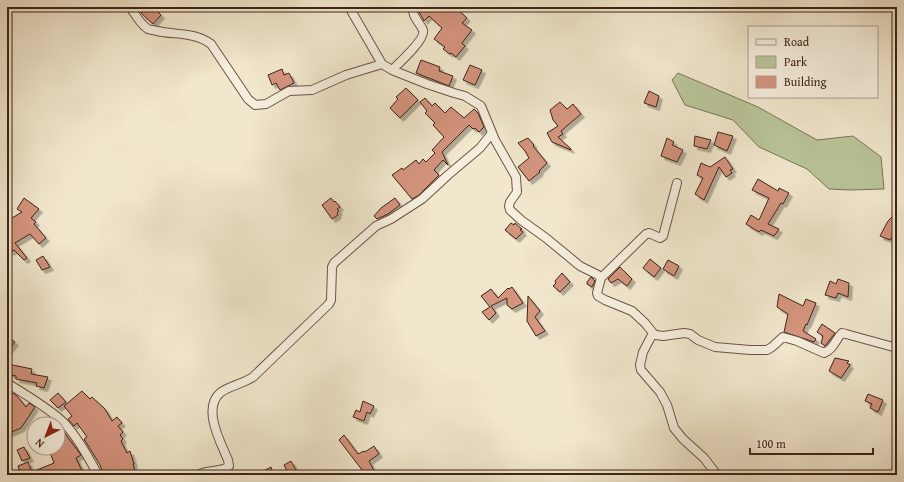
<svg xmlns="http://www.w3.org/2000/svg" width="904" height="482" font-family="'Gentium Book Plus',serif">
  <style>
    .green { fill: #b9c599; stroke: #7c7458 }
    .building { fill: #d4947e; stroke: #3e2318; filter: url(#shadow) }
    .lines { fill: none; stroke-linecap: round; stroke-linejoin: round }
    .minor-casing { stroke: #6b5445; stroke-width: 10 }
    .minor { stroke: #f6efde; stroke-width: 8 }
  </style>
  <defs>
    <filter id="shadow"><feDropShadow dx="3.5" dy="3.5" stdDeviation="0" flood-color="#0004"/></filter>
  </defs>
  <rect width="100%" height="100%" fill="#f1e7cd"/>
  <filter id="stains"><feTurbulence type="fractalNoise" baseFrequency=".005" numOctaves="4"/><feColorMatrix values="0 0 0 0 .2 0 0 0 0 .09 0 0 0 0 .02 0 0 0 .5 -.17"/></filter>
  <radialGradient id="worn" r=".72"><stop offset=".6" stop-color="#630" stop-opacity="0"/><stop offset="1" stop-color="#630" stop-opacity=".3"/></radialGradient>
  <path class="green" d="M678,73L758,107L817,140L853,136L881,157L884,189L850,190L829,189L807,169L759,147L733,120L685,105L672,80Z"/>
  <path class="building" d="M146,7H153L161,15L153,24L141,13Z
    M421,7H455L467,18L462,23L472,30L462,43L465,46L456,57L451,53L450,54L443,49L445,47L434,39L442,28L429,16L424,21L423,19L419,12Z
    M421,60L440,67L439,71L453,76L449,86L416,73Z
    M470,65L482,70L475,85L463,80Z
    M282,69L284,75L289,73L294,83L280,90L276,83L272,85L268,75Z
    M406,88L418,100L400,118L390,108L398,99L396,97Z
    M649,91L659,96L656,107L644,103Z
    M425,98L432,106L435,103L445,113L451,107L464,118L474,109L478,113L484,127L479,132L475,128L473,129L469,125L442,152L448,165L443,160L434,170L439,175L419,195L412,199L392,175L402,168L403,170L416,160L419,164L423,159L426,162L435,153L432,150L444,137L433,125L435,123L425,113L427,111L420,102Z
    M560,102L567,109L573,104L581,114L561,131L563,134L558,137L571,149V150L552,142L547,133L558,126L553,120L550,110Z
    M718,132L733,136L727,151L714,145Z
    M695,136L711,140L707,149L694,146Z
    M528,138L534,145L533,146L547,163L539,171L540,172L529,181L518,167L529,158L525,151L518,143Z
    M667,138L674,142L672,145L683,150L677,162L661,156Z
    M725,157L733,169L730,170L732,173L726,177L719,167L704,200L695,194L703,178L697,175L701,163L710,167Z
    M758,179L778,191L779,188L789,193L783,204L781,203L768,224L779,229L774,236L761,230L759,232L746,224L751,215L759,220L769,198L752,190Z
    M24,198L39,209L31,218L36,222L34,224L46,238L39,244L30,234L15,243L27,258L24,260L14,250L10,252L7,248V221L22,212L17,209Z
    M331,198L334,202L335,201L340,207L337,209L339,211L337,213L338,215L332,219L322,205Z
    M395,198L400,205L388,214L377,219L374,216L381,208Z
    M897,212V239L892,237L890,240L880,236L888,221Z
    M511,223L514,225L515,223L522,229L520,230L523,232L516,239L505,230Z
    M43,256L50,267L42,270L36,260Z
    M650,259L661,268L654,277L643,268Z
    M668,260L679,266L674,276L663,269Z
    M620,267L632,279L627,286L618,279L611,283L608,279Z
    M562,273L570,282L560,292L553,286L556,283L555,281Z
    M591,277L595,281L592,287L587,284V282Z
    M838,279L849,283L848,297L838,293L836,298L825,295L830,281L836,284Z
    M512,287L523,303L512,309L507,305V298L491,306L496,313L489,320L482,312L490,307L481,296L491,289L498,298L508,288L509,289Z
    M779,294L803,306L806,299L816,303L807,325L806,324L803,331L816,339L814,342L784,332L788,314L777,307Z
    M528,296L540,311L535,317L545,331L536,336L527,321Z
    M822,324L835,333L825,346L821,343L823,336L817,332Z
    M7,336L15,342L7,352Z
    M835,358L849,361L847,363L850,365L841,378L829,371Z
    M8,364L32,369L31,374L48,377L44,388L36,386L37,383L16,379V376L7,374Z
    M7,390L11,395L13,393L17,396L26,407L29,403L35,407L21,428L7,434Z
    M82,391L90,399L92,397L105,409L112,421L117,417L122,423L118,426L123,432L120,435L123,439L121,441L127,453L130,451L134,464H133L136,475H104L100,465L84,439L87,437L77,423L74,426L68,419L72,416L64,406Z
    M58,393L66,402L58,408L50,400Z
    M868,394L883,400L878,412L870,408L872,404L865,401Z
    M363,401L374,406L370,414L367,412L364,421L353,417L356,410L360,412Z
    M60,427L81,455L76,458L83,473L79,475H21L18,466L28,462L32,472L54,463L49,450L58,448V445L62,443L58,435V428Z
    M344,435L358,454L364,451L365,452L374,446L379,454L369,461L376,475H366L339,440Z
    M24,447L30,458L22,461L17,450Z
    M291,461L297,472L292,475H289L284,465Z
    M271,467L274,475H256Z"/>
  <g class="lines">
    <g class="minor-casing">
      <path id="minor" d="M130,7C135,14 140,24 148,29C150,30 154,30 157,31C176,35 195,32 211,44L248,99L255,105L266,104L289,91L312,90L346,75L382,64L392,70C398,64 426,39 423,30C420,23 414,19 413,11L416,7
        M349,7L382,64
        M392,70L427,84L454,93L465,96L481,106L495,140L516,177L517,192L510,202L509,206L510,210L521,220L546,238L580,266L598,275L601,278L597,293L598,296L605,300L632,311L645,323L653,333L656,335L663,336L684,333L690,334L698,340L715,347L750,350H767L772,347L783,337L797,341L824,353C834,349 835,340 842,333L846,334L897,348
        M601,278L646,234L649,233L660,238L663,236L677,183
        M653,333L643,352L640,365L641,370L660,392L667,405L674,428L683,439L704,458L717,475
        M7,383C24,394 51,409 65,424C78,438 89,458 98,475
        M198,475C207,469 221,473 229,466L228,460C221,443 202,409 220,393C228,386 243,384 253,377L329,304L331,300L332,267L334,263L376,226L391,219L422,199L448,175L480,148L492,133"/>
    </g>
    <use href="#minor" class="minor"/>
  </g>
  <rect width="904" height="482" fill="none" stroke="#f1e7cd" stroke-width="24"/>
  <rect x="8" y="8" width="888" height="466" fill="none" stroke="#3e2318" stroke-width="2"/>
  <rect x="12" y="12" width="880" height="458" fill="none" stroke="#3e2318"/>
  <rect x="748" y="26" width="130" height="72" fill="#f6efde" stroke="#ac9d8f"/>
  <rect x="756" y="39" width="20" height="6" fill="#f6efde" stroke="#ac9d8f"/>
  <text x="784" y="46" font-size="12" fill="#3e2318">Road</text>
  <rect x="756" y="56" width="20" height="12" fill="#b9c599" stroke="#ac9d8f"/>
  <text x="784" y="66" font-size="12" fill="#3e2318">Park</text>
  <rect x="756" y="76" width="20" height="12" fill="#d4947e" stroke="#ac9d8f"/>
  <text x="784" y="86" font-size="12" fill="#3e2318">Building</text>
  <g transform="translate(46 436) rotate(222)"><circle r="19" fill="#f6efde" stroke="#ac9d8f"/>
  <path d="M0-3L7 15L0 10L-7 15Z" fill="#8f2418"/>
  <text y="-6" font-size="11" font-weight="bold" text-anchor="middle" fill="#3e2318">N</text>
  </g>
  <path d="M750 448v6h123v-6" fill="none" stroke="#3e2318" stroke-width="2"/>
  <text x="756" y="448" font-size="12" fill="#3e2318" stroke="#f6efde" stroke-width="3" paint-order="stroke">100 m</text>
  <rect width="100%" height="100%" filter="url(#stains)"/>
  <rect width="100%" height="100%" fill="url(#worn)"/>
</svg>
